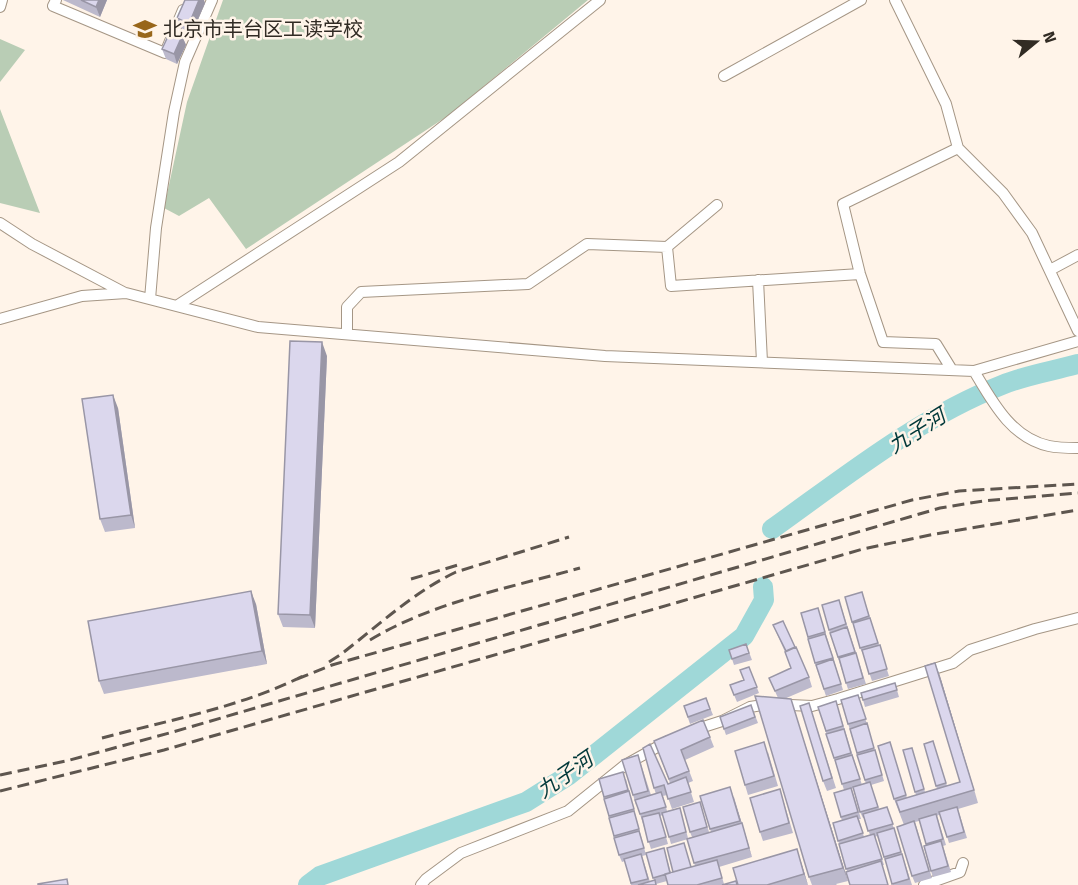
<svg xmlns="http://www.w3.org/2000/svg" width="1078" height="885" font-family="'Fira Sans','Noto Sans SC',sans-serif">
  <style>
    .green { fill: #b9cdb5 }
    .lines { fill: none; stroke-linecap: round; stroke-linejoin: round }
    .river { stroke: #9fd8d8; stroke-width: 20 }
    .minor-casing { stroke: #a59685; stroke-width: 12 }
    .minor { stroke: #fff; stroke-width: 10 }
    .rail { stroke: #5e564f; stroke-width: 3; stroke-dasharray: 12 6; stroke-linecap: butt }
    .wall { fill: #bcb9cc; fill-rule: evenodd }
    .shaded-wall { fill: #9996a6 }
    .building { fill: #dbd7ed; stroke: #9996a6; stroke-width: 1.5 }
    .labels { text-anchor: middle; stroke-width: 5; stroke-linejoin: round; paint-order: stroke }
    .poi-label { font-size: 20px; fill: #312b24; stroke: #fff4e9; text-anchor: start }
    .water-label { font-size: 21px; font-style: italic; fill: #003839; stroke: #fff4e9 }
  </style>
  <rect width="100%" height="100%" fill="#fff4e9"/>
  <path class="green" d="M223,0H588L449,115L246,249L209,198L179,216L164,208L187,102Z
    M0,39L25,50L0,82Z
    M0,109L40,213L0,203Z"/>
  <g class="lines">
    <path class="river" d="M772,529C845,477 918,418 1002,385C1026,375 1053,371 1078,364
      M308,885L320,876L526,802L569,775L744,636L764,600L763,587"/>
    <g class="minor-casing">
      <path id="minor" d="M56,0L53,6L165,53L183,10
        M895,0L946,104L958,148L1003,193L1032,233L1078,331
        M0,7L2,0
        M724,76L861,0
        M717,205L667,247L671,286L860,274
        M0,223L32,244L125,293
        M1050,270L1078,255
        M758,280L762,362
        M150,299L156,228L174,112L185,62L212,0
        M178,305L399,162L600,0
        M0,319L82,296L126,293L258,327L605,356L974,371L1078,341
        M347,334V307L361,292L528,284L587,244L667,247
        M952,370L936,344L883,342L860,274L843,204L958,148
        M974,371C992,401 1011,438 1049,446C1058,448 1069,448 1078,448
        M694,730L722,721L750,707L769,704L812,706L838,699L953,663L970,650L1035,629L1078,618
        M421,885L426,879L461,853L568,811L625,765L668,741
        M924,885L960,872L963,863"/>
    </g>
    <use href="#minor" class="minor"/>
    <path class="rail" d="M411,579L458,565
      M370,640C433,602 509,588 580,568
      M329,662L340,655C378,626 412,593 456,572L569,537
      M297,679L332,665L912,500L959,491L1078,484
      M102,738C169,720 242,707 305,675
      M0,775L70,760L173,732L940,508L983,501L1078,493
      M0,791L164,750L863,549L935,534L1078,510"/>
  </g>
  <path class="wall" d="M63,0H107L100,17Z
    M205,3L192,33L181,28L177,18Z
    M182,36L186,45L177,64L166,59L162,49Z
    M327,356L315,628L283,627L278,614Z
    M118,408L135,528L105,532L100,519Z
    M845,597L864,599L889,676L872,681L863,654L860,648Z
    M839,600L866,684L848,689L829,630Z
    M256,604L267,664L104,694L99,681Z
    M818,608L843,690L826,696L815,663L801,613Z
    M783,621L809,677L812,687L784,699H791L795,712L848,881L836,884L837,885H812L809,877L778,698L769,678L791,669L785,652L773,625Z
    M746,644L752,660L734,665L729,650Z
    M749,667L759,693L737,702L730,685L744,680Z
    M940,676L978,803L958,809L967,838L949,843L940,814L937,816L946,845L943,846L951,872L933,877L931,871L927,845L919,821L915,822L932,878L915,883L912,876L904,825L894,799L890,742L907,798L916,795L903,750L912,748L925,792L937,789L924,744L933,741L947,786L960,782Z
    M895,683L899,697L865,707L861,693Z
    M706,698L713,715L690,724L684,706Z
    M841,700L860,701L884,781L871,785L879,809L887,807L912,885H893L877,836L875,837L884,865L847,871L833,823L842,821L834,793L844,790L818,707L838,708L862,785L866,784ZM853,788L860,812L863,818H864L870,835L864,837L859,819H861L852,789Z
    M809,703L836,788L827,791L823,781Z
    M751,705L758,723L726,735L720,717Z
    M710,737L714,747L685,760L693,781L688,783L694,802L672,809L667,795L663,796L667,811L680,808L688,838L692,837L690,832L700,802L709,832H711L700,796L734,797L752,857L719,867L724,884L737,885H668L667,881L656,884L657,885H631L625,861L622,862L619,855L599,779H626L646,855L642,856L650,882L654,880L646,853L664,848L671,873L673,872L684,843L691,867L695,866L688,839L671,844L663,815L660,816L668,844L651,849L637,805H636L633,795L638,755L651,795L656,794L654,788L670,783L654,741Z
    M768,752L778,786L748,795L745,785Z
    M780,789L793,833L763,841L760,832Z
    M801,862L808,885H738Z"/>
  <path class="shaded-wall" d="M99,0H107L100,17L96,7Z
    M199,0H204L205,3L192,33L189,24Z
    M182,36L186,45L177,64L174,54Z
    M322,342L327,356L315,628L310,615Z
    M113,395L118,408L135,528L131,515Z
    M251,591L256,604L267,664L262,651Z
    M935,663L940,676L978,803L974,790Z
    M791,699L795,712L848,881L843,868Z
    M730,787L745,833L752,857L749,848Z
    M797,849L801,862L808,885L804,874Z"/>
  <path class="building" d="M81,0H99L96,7Z
    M185,0H199L189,24L177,18Z
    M171,30L182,36L174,54L162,49Z
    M290,341L322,342L310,615L278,614Z
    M113,395L131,515L100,519L82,399Z
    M251,591L262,651L99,681L88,621Z
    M862,592L869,616L852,622L845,597Z
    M839,600L846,624L829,630L822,605Z
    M818,608L825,632L808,637L801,613Z
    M870,618L878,643L860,648L853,623Z
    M783,621L795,647L786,651L773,625Z
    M847,627L855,652L838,657L830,633Z
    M825,634L833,658L815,663L808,639Z
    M746,644L749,653L732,659L729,650Z
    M880,645L887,669L869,674L862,650Z
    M796,647L809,677L775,691L769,678L791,668L785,652Z
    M856,653L863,678L846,683L839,658Z
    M833,659L841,684L824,689L816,665Z
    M935,663L974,790L900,812L896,801L960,782L925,666Z
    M749,667L757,687L734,695L730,685L744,680L740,670Z
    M895,683L897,690L863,700L861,693Z
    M858,695L866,719L848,724L841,700Z
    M755,696L791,699L843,868L809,877Z
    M706,698L710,709L688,717L684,706Z
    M836,701L843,726L826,731L818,707Z
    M809,703L832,778L823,781L800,706Z
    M751,705L755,717L724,729L720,717Z
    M703,720L710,737L681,750L689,771L669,779L654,741Z
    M867,723L874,748L857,753L850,729Z
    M844,729L851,753L834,758L826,734Z
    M933,741L946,783L936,786L924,744Z
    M764,742L774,776L745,785L735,751Z
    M890,742L906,795L894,799L878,746Z
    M650,744L668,784L686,777L691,792L668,799L664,785L654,788L643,748Z
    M912,748L924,789L915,792L903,750Z
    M875,750L882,775L865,780L857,755Z
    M638,755L648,791L633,795L622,760Z
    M852,755L860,779L842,784L835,760Z
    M623,772L628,790L604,797L599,779Z
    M870,782L878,807L860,812L853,787Z
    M730,787L740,821L710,829L700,796Z
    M851,788L858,812L841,817L834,793Z
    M780,789L789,823L760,832L750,798Z
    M629,791L634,809L609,816L604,799Z
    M661,792L666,807L640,814L635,800Z
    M700,802L707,827L690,832L683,807Z
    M887,807L893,824L868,831L863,814Z
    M957,807L964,832L947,837L939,812Z
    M680,808L686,832L669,837L662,813Z
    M634,811L639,829L614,836L609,818Z
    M659,813L666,837L648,842L642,817Z
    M936,814L943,839L926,844L919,819Z
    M857,816L863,833L838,841L833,823Z
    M914,821L929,871L912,876L897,827Z
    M742,823L749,848L694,863L687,839Z
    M894,828L901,852L884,857L877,833Z
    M639,831L644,848L619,855L614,838Z
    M874,834L882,859L846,869L839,844Z
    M941,841L948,866L931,871L924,846Z
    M684,843L691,867L673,872L667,848Z
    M664,848L670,873L653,878L646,853Z
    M797,849L804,874L767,885H738L733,868Z
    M641,854L648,879L631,883L624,859Z
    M902,854L909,879L892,884L885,859Z
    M717,860L722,878L697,885H668L665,874Z
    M881,861L888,885H850L846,872Z
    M67,879L68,885H38V884Z
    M655,880L656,885H638Z
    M736,881L737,885H722Z"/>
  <defs>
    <g id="school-bare" transform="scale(1.8)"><path d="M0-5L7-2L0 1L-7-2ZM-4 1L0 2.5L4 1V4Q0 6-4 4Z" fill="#98661a" stroke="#fff4e9" stroke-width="2.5" paint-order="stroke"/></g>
  </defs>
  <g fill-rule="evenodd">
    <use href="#school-bare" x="145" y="29"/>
  </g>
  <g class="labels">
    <g class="poi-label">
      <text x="163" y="36">北京市丰台区工读学校</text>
    </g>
    <g class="water-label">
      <text transform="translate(917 431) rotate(-32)" y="7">九子河</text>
      <text transform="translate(565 775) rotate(-35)" y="7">九子河</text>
    </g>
  </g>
  <g transform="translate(1036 42) rotate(71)" stroke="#fff4e9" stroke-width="4.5" paint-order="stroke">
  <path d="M0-4.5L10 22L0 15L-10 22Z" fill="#312b24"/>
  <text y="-9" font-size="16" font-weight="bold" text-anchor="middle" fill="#312b24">N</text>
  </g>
</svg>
